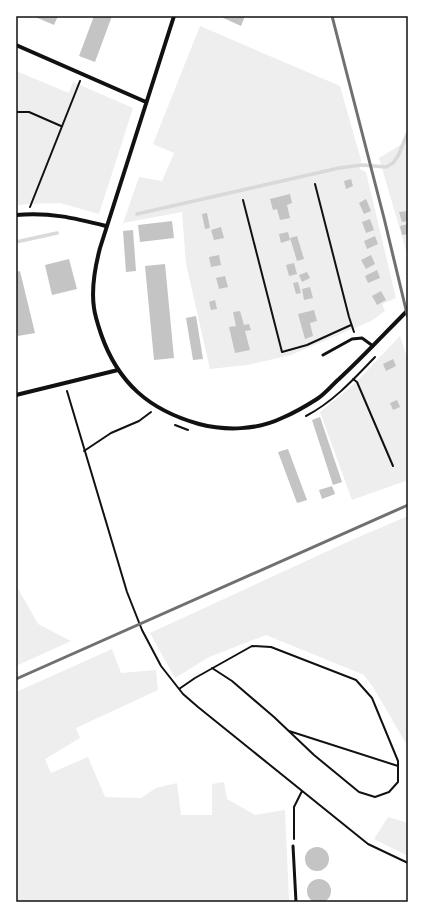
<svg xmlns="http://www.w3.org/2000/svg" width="424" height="918" font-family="Barlow,sans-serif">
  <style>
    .green { fill: #eee }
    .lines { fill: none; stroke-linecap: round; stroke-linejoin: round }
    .stream { stroke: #d9d9d9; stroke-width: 3.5 }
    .building { fill: #c4c4c4 }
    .path { stroke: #111; stroke-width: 2 }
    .service { stroke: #111; stroke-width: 3 }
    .minor { stroke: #111; stroke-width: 4 }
    .rail { stroke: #707070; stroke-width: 3 }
    .neatline { fill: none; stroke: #111; stroke-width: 1.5 }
  </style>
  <rect width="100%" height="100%" fill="#fff"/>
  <path class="green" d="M200,26L340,86L361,160L360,169L366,172L396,298L382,304L385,311L371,321L291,355L247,365L210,369L186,264L182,212L123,223L139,177L162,181L174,153L153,144Z
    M16,71L69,93L73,82L133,108L99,214L60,203L27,204L16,206Z
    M408,130V257L379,158L402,144Z
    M400,336L408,360V480L352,500L320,412L354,384Z
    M408,516V747L373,687L364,675L266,635L209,657L175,678L150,633L354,539Z
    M16,585L38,624L71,641L16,666Z
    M112,649L121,673L156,670L158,690L76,728L80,738L45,759L51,773L88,757L105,797L141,798L156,788L177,783L181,815H212V784L224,782L227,799L255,815L285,810L289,901L16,902V692Z
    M388,817L408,823V856L374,839Z"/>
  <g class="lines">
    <path class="stream" d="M137,214L339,168L362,165L386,167L393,163L398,156L408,132
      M16,242L57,233"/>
  </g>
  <path class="building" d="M33,16H58L54,25Z
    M94,16H112L95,62L79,56Z
    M219,16H245L241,26Z
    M351,179L353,186L346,189L344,181Z
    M290,194L292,203L287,205L290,218L280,220L277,209L273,210L270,199Z
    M366,199L371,211L364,214L359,203Z
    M408,211V221L402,222L399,212Z
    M207,213L210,228L205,229L202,214Z
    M370,219L374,230L366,233L362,222Z
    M172,221L174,238L140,242L138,225Z
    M408,224V234L402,235L400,226Z
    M221,227L224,238L214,240L211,230Z
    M133,230L136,271L126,272L123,231Z
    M288,232L290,240L281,243L279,234Z
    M297,236L304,259L297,261L290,238Z
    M375,236L378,244L367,249L364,241Z
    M219,255L221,265L211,267L209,257Z
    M371,255L375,264L366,269L361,260Z
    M69,259L77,289L52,295L45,265Z
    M294,263L297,274L289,276L286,265Z
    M165,264L174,358L154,360L145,266Z
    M377,270L380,278L368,283L365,276Z
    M20,271L35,333L18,336L16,329V272Z
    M307,272L310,278L302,282L299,275Z
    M225,276L228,287L219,289L216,278Z
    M298,282L301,293L296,294L293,283Z
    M310,287L313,298L304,300L302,289Z
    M381,291L386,300L377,305L372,296Z
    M215,300L217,309L211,310L209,302Z
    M314,310L317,321L310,323L313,336L305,339L298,314Z
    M240,311L244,325L249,324L251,330L245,331L250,350L235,353L229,327L236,326L233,312Z
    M196,316L203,359L193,360L186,318Z
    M393,359L396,366L386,371L383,364Z
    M397,400L400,407L393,410L390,403Z
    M320,417L342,482L333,485L312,420Z
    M288,449L307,500L297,503L278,452Z
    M332,486L335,494L322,499L319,490Z
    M305 859a12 12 0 1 1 24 0a12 12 0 1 1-24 0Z
    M307 891a12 12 0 1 1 24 0a12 12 0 1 1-24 0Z"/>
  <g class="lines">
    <path class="path" d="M16,112H29L61,126
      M315,184L349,317L354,332
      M243,200L282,352L307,345L351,325
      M30,207L80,81
      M353,379L357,382L393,466
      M67,391L127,592L142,630L161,666L183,694L198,707L368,844L408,863
      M306,416C333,402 354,379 375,357
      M175,425L188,430
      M84,451L111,433L139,421L151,412
      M179,689L195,678L252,646L271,647L356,680L372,698L398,761V782L389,792L375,797L359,792L314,755L274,717L232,681L212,668
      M289,731L398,766
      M294,839V807L302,791"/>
    <path class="service" d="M323,355L352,339L362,338L373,346
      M293,846L296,902"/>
    <path class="minor" d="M174,16L100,248C95,267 91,288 94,308C95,316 98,325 101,334C118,383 149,410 199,424C226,431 257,430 282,418C294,413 306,406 317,399C325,394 332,385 339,379C363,357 385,333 408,310
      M16,45L146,102
      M16,215C50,212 74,218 106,226
      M16,395L118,370"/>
    <path class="rail" d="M332,16L384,218L408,318
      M16,679L408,505"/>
  </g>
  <rect width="424" height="918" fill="none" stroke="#ffffff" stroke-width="34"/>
  <rect x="17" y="17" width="390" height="884" class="neatline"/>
</svg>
